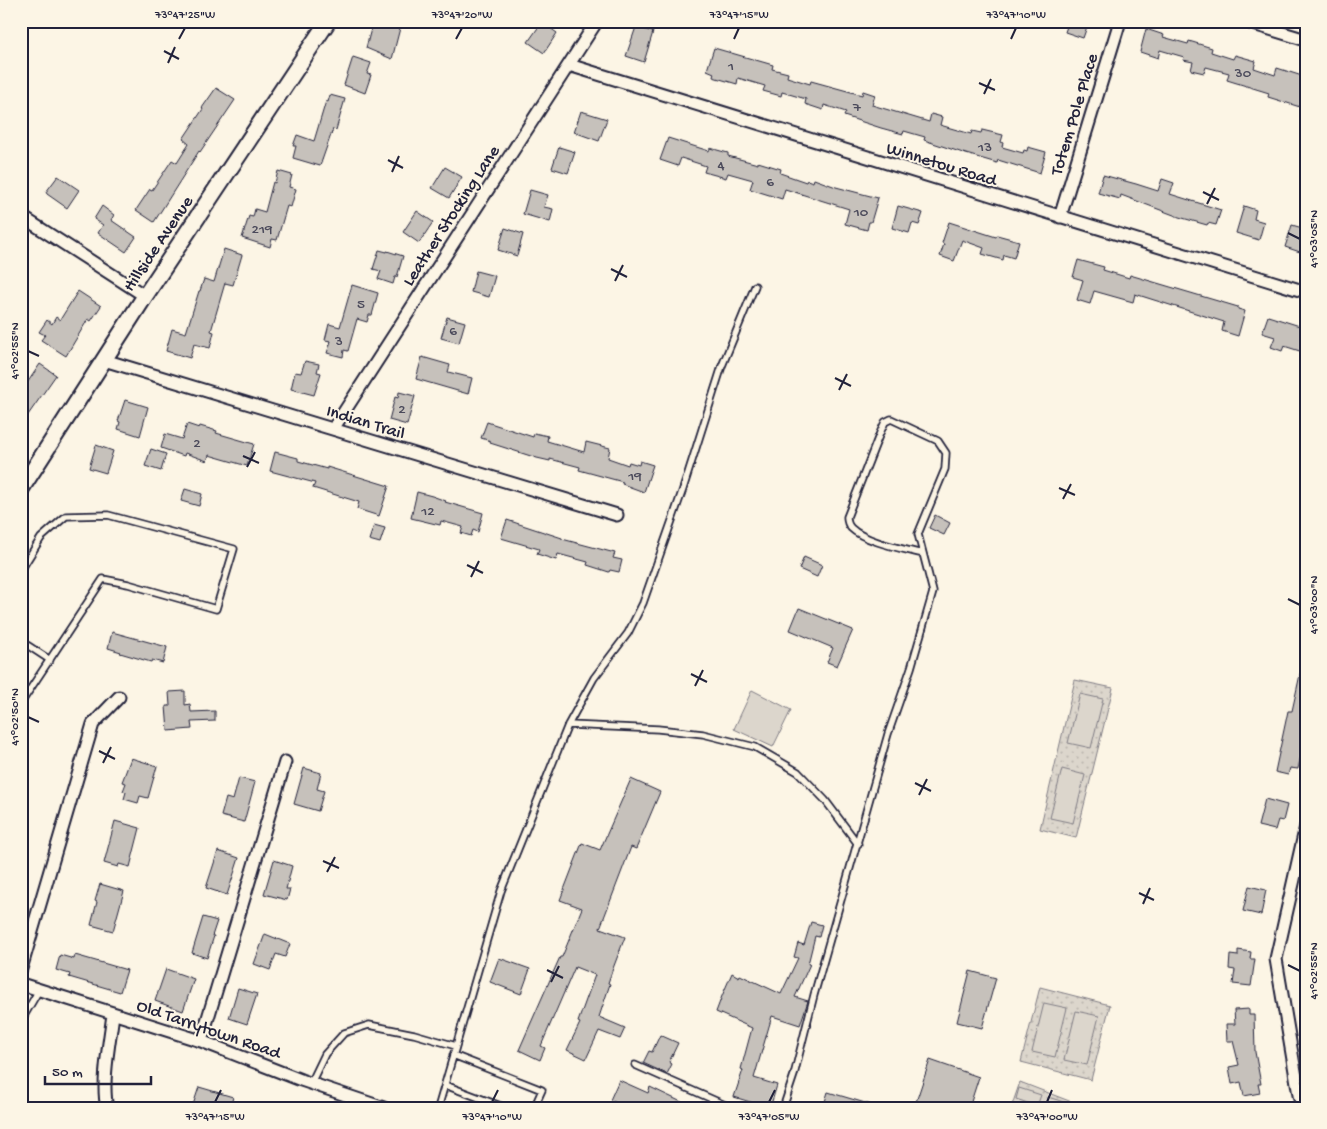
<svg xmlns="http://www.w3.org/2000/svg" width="1327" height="1129" font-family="'Gochi Hand',sans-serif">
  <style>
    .park { fill: url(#park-dots); stroke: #7f7c84 }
    .garden { fill: #dcd6cc; stroke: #7f7c84 }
    .building { fill: #c6c1bb; stroke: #22223b }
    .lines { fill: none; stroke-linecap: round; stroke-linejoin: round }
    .service-casing { stroke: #22223b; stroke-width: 9 }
    .minor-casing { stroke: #22223b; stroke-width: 15 }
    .secondary-casing { stroke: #22223b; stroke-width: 19 }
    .service { stroke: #fcf5e5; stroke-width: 5.5 }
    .minor { stroke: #fcf5e5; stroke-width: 11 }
    .secondary { stroke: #fcf5e5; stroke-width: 15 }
    .ticks { fill: none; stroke: #22223b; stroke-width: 2 }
    .labels { text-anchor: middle; stroke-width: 4; stroke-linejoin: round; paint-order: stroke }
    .number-label { font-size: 15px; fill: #4b4a5b }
    .street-label { font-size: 18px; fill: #22223b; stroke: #fcf5e5 }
    .neatline { fill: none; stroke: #22223b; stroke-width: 2 }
    .ticks-label { font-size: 12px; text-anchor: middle; fill: #22223b }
  </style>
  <defs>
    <pattern id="park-dots" width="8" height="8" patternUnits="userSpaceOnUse" patternTransform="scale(1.25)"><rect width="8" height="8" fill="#dcd6cc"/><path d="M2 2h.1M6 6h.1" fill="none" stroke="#bcb7b0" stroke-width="1.8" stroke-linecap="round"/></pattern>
  </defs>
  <rect width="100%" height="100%" fill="#fcf5e5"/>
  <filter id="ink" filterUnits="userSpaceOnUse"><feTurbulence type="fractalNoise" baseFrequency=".02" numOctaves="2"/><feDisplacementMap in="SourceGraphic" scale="10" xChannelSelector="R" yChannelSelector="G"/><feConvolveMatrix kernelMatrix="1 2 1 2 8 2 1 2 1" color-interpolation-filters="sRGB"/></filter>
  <g filter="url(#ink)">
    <path class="park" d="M1075,680L1113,688L1076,838L1040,829Z
      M1040,987L1110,1005L1091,1080L1021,1062Z
      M1020,1082L1077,1104L1076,1108H1011Z"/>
    <path class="garden" d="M752,690L791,710L773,747L734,729Z
      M1080,694L1103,699L1091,748L1068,743Z
      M1062,769L1085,775L1073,823L1050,818Z
      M1044,1003L1067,1008L1055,1057L1032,1052Z
      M1076,1011L1099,1016L1087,1065L1064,1060Z
      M1019,1088L1041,1095L1037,1106L1016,1099Z
      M1048,1097L1070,1104L1069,1108H1045Z"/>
    <path class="building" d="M373,21L400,28L392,59L366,48Z
      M1069,21H1089L1083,38L1065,32Z
      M542,22L557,33L544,53L528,42Z
      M636,27L653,32L644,62L626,56Z
      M1146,29L1164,35L1163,37L1188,44L1189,41L1212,48L1211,52L1233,59L1235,55L1256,61L1254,68L1275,75L1277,68L1299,75L1306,79V87L1300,107L1268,97L1269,93L1227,80L1229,73L1206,67L1204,73L1191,70L1193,62L1183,60L1184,57L1160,50L1158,58L1140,52Z
      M714,48L773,65L772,69L788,73L787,77L810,84L811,81L862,95L863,91L875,95L872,105L929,122L931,114L942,117L940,125L971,134L972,131L981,133L982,130L1003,135L1001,142L1003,143L1002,147L1023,153L1024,150L1027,151L1028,147L1046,152L1040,173L998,160L997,163L966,154L924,140L925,137L904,131L903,134L881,128L844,116L846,112L824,105L823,110L805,104L806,99L782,92L781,96L763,91L765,86L738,78L737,84L713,77L714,73L707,70Z
      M353,57L371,63L367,74L371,75L365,93L344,85Z
      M216,88L235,100L200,152L199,151L154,222L136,210L150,189L152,190L172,160L177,163L189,144L183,139L203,109L202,108Z
      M330,95L345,99L336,130L333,129L320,166L293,158L296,146H293L297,135L314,141L326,101L328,102Z
      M581,111L607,119L599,141L574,132Z
      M668,138L709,151L710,148L728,153V156L758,164V162L781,169L780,173L806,182L807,180L813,182L814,179L836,187L878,198L871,222H869L867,230L845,224L849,209L785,189L782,199L750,189L753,180L728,173L726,178L704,172L706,166L681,158L678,166L660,160Z
      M559,147L575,152L568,173L552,168Z
      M445,167L462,177L449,198L432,188Z
      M278,171L292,175L289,187L296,189L291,207L287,206L277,240L272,239L270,247L242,238L249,216L253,217L255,209L265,212L273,182L275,183Z
      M1103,175L1136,184L1158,191L1162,179L1174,183L1170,194L1221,210L1216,225L1208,223L1207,225L1179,217L1121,195L1120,199L1098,193Z
      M58,176L79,190L67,208L47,194L46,192Z
      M530,190L548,195L544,207L553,209L550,222L523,214Z
      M102,206L114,215L111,220L136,237L126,252L98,233L103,225L94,219Z
      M898,206L923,213L919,225L912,223L909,233L892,228Z
      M1244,206L1256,210L1254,219L1264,222L1259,240L1236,233Z
      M417,211L433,222L419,243L403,232Z
      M949,222L996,237L997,235L1019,241L1014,258L1004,255L1003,260L982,254L984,248L962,240L954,261L940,256L944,244L942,243Z
      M1292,225L1306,229V245L1303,253L1285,247Z
      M505,228L523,234L517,256L498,250Z
      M224,249L242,255L233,285L225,283L211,331L214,332L210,348L194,344L190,358L166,351L172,329L186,333L199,291H200L204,279L214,282Z
      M379,250L387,252V251L403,256L397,277H395L393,284L378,279L381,271L373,269Z
      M1078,260L1104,267L1103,270L1129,278L1130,275L1238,307V309L1245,311L1238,336L1222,331L1224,322L1135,294L1133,302L1094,291L1090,304L1077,300L1083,280L1073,277Z
      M476,271L495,276L489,297L471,292Z
      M352,285L378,293L372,315H369L367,322L357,319L348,351L344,350L343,357L327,353L331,341L325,340L329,324L340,327Z
      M78,291L101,306L91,321L88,319L66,356L41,340L45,335L39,332L47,320L52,324L56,317L60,320Z
      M1268,316L1306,328V353L1284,346L1282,351L1271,347L1275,337L1262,333Z
      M447,317L465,322L459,343L441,338Z
      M422,357L450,365L448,372L472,378L468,394L416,379Z
      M305,361L319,364L317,372L321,373L314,395L291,389L295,372L301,373Z
      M40,364L56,375L21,425V392Z
      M399,392L415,396L407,425L389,420L395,397L398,398Z
      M125,400L148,407L140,436L118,429L120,422L118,421Z
      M487,422L533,437L534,433L548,436L547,441L584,452L586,442L610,448L608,458L628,465L629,462L639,465L640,461L653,465L644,492L622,484L623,482L579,470L580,467L550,459V461L537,458L490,443L491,441L481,438Z
      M187,424L199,428L200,426L217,431L216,433L254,444L247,466L209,455L207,461L185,453L184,456L161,448L165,434L182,439Z
      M96,445L113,451L106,473L89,468Z
      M151,449L166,454L161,471L145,466Z
      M275,452L298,458V461L327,469V467L389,486L379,516L357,509L359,502L313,488L315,483L270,471Z
      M185,489L202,494L199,506L181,501Z
      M417,492L432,496L446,501L445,502L483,513L478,532L473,530L471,536L461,533L463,527L441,521L440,525L411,518Z
      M935,515L950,523L944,535L929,528Z
      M507,520L562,538V539L615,553L613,558L622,560L619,572L610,570L609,572L587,565L588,562L558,554L556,560L537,554L539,549L501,538Z
      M374,525L385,528L380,543L369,540Z
      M804,557L822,565L817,577L799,569Z
      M799,608L853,630L837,666L827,662L833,648L790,630Z
      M112,632L167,647L163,663L152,660L151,662L120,653L121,652L108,648Z
      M1301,670H1306V732L1298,769L1290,768L1288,775L1275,772L1288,711H1292Z
      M185,691V705L190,704L191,712L215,711V721L191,722L192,729L168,731L166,706H170L169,692Z
      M131,758L157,766L148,798L140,796L138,803L124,799L126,792L123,791L126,783L122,782Z
      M304,768L321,773L317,789L324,791L318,811L294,804Z
      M239,778L255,782L244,822L221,816L226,798L233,800Z
      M631,779L660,792L636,849L631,847L600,928L625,937L612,971L608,983L610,984L599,1017L625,1028L620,1039L599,1031L586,1059L567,1050L580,1023L578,1022L595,975L575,967L541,1046L545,1048L540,1060L519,1050L560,957H562L582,908L560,900L582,843L600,850Z
      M1265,799L1287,805L1283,821L1278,820L1275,830L1258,826Z
      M115,821L140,828L130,867L119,864L118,867L104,863Z
      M218,851L239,858L227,895L206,888Z
      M274,860L292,866L286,889H290L287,900L264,894Z
      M100,884L124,891L113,931L91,925L97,902L95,901Z
      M1249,886L1266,890L1261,915L1243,911Z
      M203,917L217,921L212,936H214L207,958L192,953Z
      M811,922L822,925L819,937L815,936L808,964H810L795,997L808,1001L800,1025L772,1016L754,1078L777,1085L770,1108L734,1097L743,1070L741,1069L752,1028L716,1012L722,996L732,973L739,977L740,975L781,994L798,958L794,957L798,943L804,945Z
      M265,934L290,944L285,957L276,954L270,970L254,964Z
      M1238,950L1251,952L1250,959H1255L1251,986L1233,984L1235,970L1229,969L1230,955L1238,956Z
      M60,955L74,959L75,955L127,970L120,992L69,977L70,974L56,970Z
      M499,958L530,969L521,994L490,982Z
      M166,969L194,979L183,1011L155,1001Z
      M970,971L996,978L982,1028L957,1022Z
      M238,988L257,994L247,1024L229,1018Z
      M1249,1009V1015H1254L1255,1052L1261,1084H1258L1260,1093L1244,1096L1241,1082L1232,1084L1229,1067L1239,1065L1233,1041H1227L1226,1024H1235L1234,1010Z
      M660,1035L678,1043L669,1062L672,1064L667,1074L643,1063L649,1051L652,1052Z
      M930,1060L979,1077L969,1108H914Z
      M619,1080L648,1093L650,1087L694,1108H628L610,1100Z
      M199,1087L233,1097L230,1108H192Z
      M828,1092L872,1105L871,1108H823Z"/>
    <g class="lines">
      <g class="service-casing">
        <path id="service" d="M21,570L41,538L66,516L108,515L234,549L216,609L128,584L103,579L21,703
          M21,641L50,660
          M568,725L658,729L703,734L755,747L798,772L825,800L858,844
          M21,1021L39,990
          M453,1055L542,1090L534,1108
          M635,1065L732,1108
          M311,1083L325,1054L344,1033L369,1025L414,1034L456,1046L501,891L568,725L594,678L628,633L643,603L683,489L722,366L755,286
          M445,1085L506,1108
          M438,1108L456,1046
          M783,1108L794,1075L814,995L888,734L911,668L933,592L918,534L945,469L946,453L938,441L891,419L885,422L880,433L847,517C847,522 848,525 851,528C865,542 904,549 923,554"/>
      </g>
      <g class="minor-casing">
        <path id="minor" d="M1244,21L1306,40
          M569,65L1306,292
          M21,216L145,296
          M1060,217L1120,21
          M104,360L617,515
          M333,429L597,21
          M21,969L93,724L119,697
          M21,984L201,1041L301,1080L384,1108
          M201,1041L285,762
          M107,1108C101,1082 110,1040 113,1014
          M1303,1108L1299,1095L1276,959L1306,826"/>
      </g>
      <g class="secondary-casing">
        <path id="secondary" d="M21,489L145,296L328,21"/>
      </g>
      <use href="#service" class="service"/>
      <use href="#minor" class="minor"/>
      <use href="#secondary" class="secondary"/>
    </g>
  </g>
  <path class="ticks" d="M179,39L185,28M456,39L462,28M734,39L739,28M1011,39L1016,28M164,51L179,59M168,63L175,47M979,83L995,90M984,94L991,79M388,160L403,168M392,172L399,156M1203,192L1219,200M1207,204L1215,188M1288,233L1300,239M611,269L627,277M615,281L623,265M28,351L39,356M835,378L851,386M839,390L847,374M243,456L259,463M247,467L255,452M1059,488L1075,495M1063,499L1071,484M467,565L483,573M471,577L479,561M1288,599L1300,605M691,674L707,682M695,686L703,670M28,717L39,722M99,751L115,759M103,763L111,747M915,783L931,791M919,795L927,779M323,861L339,868M327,872L335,857M1139,893L1154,900M1143,904L1150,888M1288,965L1300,971M547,970L563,978M551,982L559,966M215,1102L221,1090M492,1102L498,1090M769,1102L775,1090M1047,1102L1052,1090"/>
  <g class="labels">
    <g class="number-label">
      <text x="731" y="70">1</text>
      <text x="1243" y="77">30</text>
      <text x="857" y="111">7</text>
      <text x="985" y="151">13</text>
      <text x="721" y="169">4</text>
      <text x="770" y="186">6</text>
      <text x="861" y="216">10</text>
      <text x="262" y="233">219</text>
      <text x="361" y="308">5</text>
      <text x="453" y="335">6</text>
      <text x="339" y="345">3</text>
      <text x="402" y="413">2</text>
      <text x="197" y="447">2</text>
      <text x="635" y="480">19</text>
      <text x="428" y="515">12</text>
    </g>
    <g class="street-label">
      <text transform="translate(1073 114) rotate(-73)" y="6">Totem Pole Place</text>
      <text transform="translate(942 163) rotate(17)" y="6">Winnetou Road</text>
      <text transform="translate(450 215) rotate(-57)" y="6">Leather Stocking Lane</text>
      <text transform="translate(157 243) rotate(-56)" y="6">Hillside Avenue</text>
      <text transform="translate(366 421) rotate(17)" y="6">Indian Trail</text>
      <text transform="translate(209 1028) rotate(19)" y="6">Old Tarrytown Road</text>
    </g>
  </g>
  <rect width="1327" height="1129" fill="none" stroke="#fcf5e5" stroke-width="55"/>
  <path d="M45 1076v8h106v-8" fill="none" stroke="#22223b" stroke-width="2.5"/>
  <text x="52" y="1076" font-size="15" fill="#22223b" stroke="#fcf5e5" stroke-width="4" paint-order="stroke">50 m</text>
  <rect x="28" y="28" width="1272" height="1074" class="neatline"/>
  <g class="ticks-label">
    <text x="185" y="18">73°47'25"W</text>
    <text x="462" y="18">73°47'20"W</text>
    <text x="739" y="18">73°47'15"W</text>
    <text x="1016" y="18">73°47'10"W</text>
    <text transform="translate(1313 239) rotate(-90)" y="4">41°03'05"N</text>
    <text transform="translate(14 351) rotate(-90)" y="4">41°02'55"N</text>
    <text transform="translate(1313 605) rotate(-90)" y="4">41°03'00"N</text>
    <text transform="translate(14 717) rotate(-90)" y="4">41°02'50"N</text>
    <text transform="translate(1313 971) rotate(-90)" y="4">41°02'55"N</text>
    <text x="215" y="1120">73°47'15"W</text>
    <text x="492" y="1120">73°47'10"W</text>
    <text x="769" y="1120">73°47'05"W</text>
    <text x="1047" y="1120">73°47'00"W</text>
  </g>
</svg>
